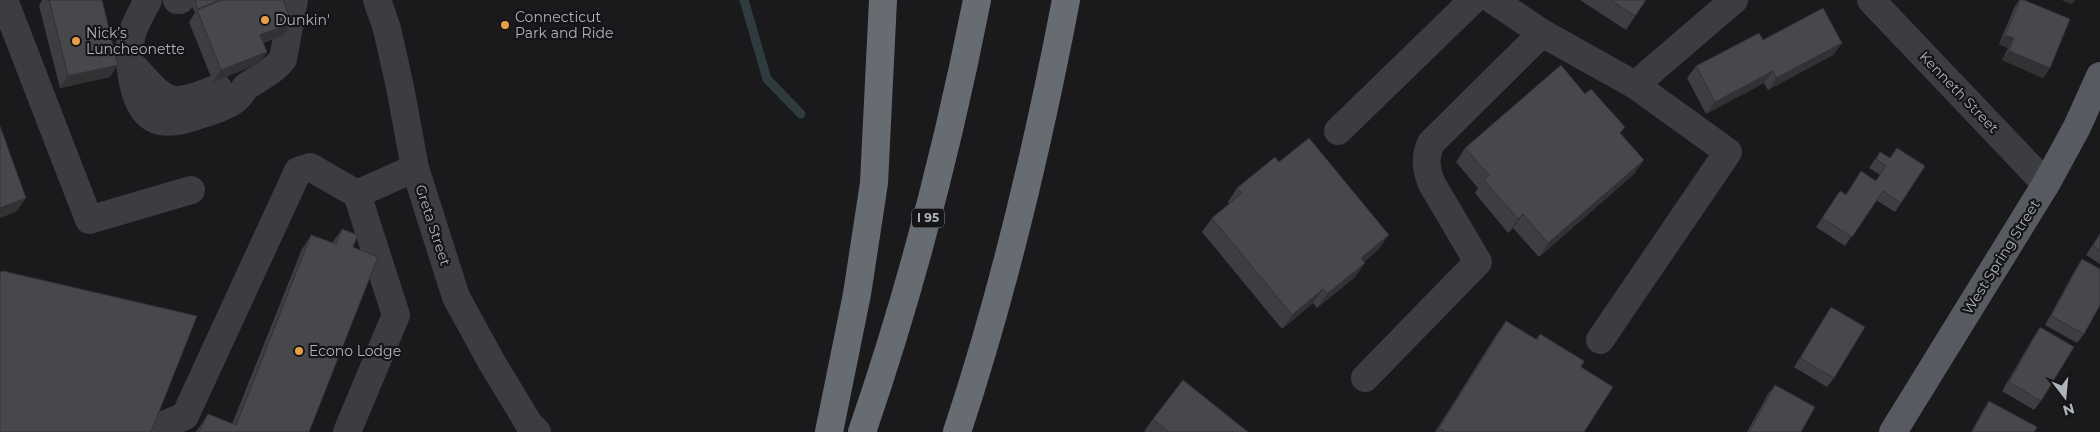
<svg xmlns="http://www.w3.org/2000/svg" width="2100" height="432" font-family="Montserrat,sans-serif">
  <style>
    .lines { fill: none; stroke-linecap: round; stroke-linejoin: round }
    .stream { stroke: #303b40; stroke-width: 9 }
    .minor { stroke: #3b3d41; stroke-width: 28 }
    .major { stroke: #575a60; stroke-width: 28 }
    .highway { stroke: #676b72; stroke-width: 28 }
    .wall { fill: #3d3e41 }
    .shaded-wall { fill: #323235 }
    .building { fill: #47484c; stroke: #323235 }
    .poi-dot { fill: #e99e45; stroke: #151517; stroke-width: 2 }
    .labels { text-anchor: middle; stroke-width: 4.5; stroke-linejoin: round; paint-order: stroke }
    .shield { fill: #151517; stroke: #7f848a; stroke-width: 1 }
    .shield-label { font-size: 12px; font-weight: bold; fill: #adb3bb }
    .poi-label { font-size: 14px; fill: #adb3bb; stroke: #151517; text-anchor: start }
    .street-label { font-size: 14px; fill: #adb3bb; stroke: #151517 }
  </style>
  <rect width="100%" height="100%" fill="#1a1a1c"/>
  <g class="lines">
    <path class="stream" d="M744,0L767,79L801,114"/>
    <path class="minor" d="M4,0L89,220L191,190
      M148,0C142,12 133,26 131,38C128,52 130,63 132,77C139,120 158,131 199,115C211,111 227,107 237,98C241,95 243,89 247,86C260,77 273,72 283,59L294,0
      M177,0H180
      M377,0L387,29L400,87L415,168L456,297L491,361L529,424L537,432
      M1493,0L1542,33L1635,85L1734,0
      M1871,0L2046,184
      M130,63C168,102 164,110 218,88
      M1338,131L1473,0
      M357,194L415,168
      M1600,340L1728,152L1635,85
      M1365,378L1478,262L1432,184C1426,170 1424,157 1431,143L1542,33
      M163,432L166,424L185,416L298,171L310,167L357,194L396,315L347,432"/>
    <path class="major" d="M1893,432L2046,184L2077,127L2100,76"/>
    <path class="highway" d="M829,432L857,294L874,183L883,0
      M862,432C911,290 948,147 977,0
      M957,432C1004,291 1038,146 1066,0"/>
  </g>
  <path class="wall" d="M42,0H102L110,77L60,88L39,6Z
    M189,0H283V35L263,43L267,52L258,64L213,82L189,22L195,13Z
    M1580,0H1646L1626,30Z
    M2019,0H2024L2050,68L2043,78L2002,60L2008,48L1999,44L2014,8Z
    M1763,40L1842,43L1833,55L1768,90L1764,83L1706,114L1687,78L1696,66Z
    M1621,134L1634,174L1539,257L1513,228L1508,233L1475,193L1478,188L1456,162L1465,148Z
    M1880,152L1890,158L1925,166L1895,212L1876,200L1845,246L1816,227L1840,191L1846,194L1876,181L1880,175L1869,168Z
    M1279,162L1379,249L1364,262L1355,277L1317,308L1313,303L1282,329L1202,232L1212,218L1230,204L1228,202L1237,188Z
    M342,229L353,247L309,432H196L208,414L232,424L302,249L311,235L332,243Z
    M2100,233V264L2086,255Z
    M2082,259L2084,334L2077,343L2045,325L2076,268Z
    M1831,307L1834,378L1827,387L1794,367Z
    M1506,321L1536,339L1540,334L1581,367L1584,432H1435L1496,335Z
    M2040,327L2041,401L2034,410L2002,391L2034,336Z
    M1775,385L1801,432H1747L1768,394Z
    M1989,401L2034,432H1971L1983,410Z
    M1153,419L1248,432H1146L1144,431Z"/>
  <path class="shaded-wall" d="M2061,0H2075L2072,4Z
    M292,23L283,35L252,47L260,35Z
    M2005,35L2014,38L2008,48L1999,44Z
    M1842,43L1833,55L1768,90L1776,78Z
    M2009,51L2050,68L2043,78L2002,60Z
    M267,52L258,64L213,82L221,70Z
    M118,65L110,77L60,88L68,76Z
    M1773,71L1764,83L1706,114L1715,102Z
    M1644,160L1634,174L1539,257L1548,243Z
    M26,198L16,212L0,218V208Z
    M1523,214L1513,228L1508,233L1518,219Z
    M1389,235L1379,249L1351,272L1361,258Z
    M1365,263L1355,277L1317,308L1327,294Z
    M1323,289L1313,303L1282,329L1292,315Z"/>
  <path class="building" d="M49,0H102L118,65L68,76Z
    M195,0H220L198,9Z
    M222,0H283L292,23L260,35L267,52L221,70L197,10Z
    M1611,0H1646L1635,16Z
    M2020,0H2024L2070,19L2050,68L2009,51L2014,38L2005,35Z
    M1823,8L1842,43L1776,78L1773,71L1715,102L1696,66L1759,33L1763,40Z
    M1561,65L1585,94L1591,89L1625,127L1620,133L1644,160L1548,243L1523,214L1518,219L1484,180L1489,175L1465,148Z
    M0,126L26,198L0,208Z
    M1309,138L1389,235L1361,258L1365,263L1327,294L1323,289L1292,315L1212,218L1242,193L1237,188L1275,157L1279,162Z
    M1897,148L1925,166L1901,203L1883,191L1852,237L1822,218L1840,191L1846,195L1861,171L1876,181L1886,166L1876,159L1880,152L1890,158Z
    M342,229L358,235L353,247L378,257L309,432H199L208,414L236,425L311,235L336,244Z
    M2100,234V251L2093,246Z
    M2082,259L2100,269V305L2084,334L2051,316Z
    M3,271L197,316L151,432H0V272Z
    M1831,307L1865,327L1834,378L1800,358Z
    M1506,321L1537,340L1540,334L1584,361L1581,367L1613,387L1584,432H1445L1439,428Z
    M2040,327L2074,347L2041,401L2009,382Z
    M1183,380L1248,432H1169L1153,419Z
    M1775,385L1815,407L1801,432H1749Z
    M1989,401L2037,427L2034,432H1972Z"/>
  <g class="poi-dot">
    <circle cx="265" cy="20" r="5"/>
    <circle cx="505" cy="25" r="5"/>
    <circle cx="76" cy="41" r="5"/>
    <circle cx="299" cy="351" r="5"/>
  </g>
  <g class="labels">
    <rect class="shield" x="912" y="208.5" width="32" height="19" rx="4"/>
    <g class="shield-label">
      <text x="928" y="222">I 95</text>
    </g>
    <g class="poi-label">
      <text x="515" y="22">Connecticut<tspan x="515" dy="16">Park and Ride</tspan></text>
      <text x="275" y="25">Dunkin'</text>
      <text x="86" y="38">Nick’s<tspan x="86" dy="16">Luncheonette</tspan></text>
      <text x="309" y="356">Econo Lodge</text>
    </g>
    <g class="street-label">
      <text transform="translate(1959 92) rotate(46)" y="5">Kenneth Street</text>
      <text transform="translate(433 225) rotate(72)" y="5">Greta Street</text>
      <text transform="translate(2001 257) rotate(-58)" y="5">West Spring Street</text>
    </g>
  </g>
  <g transform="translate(2065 397) rotate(164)" stroke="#151517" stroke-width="4" paint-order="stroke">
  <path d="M0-4L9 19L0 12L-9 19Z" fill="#adb3bb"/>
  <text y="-8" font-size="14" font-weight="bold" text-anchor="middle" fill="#adb3bb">N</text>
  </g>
</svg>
